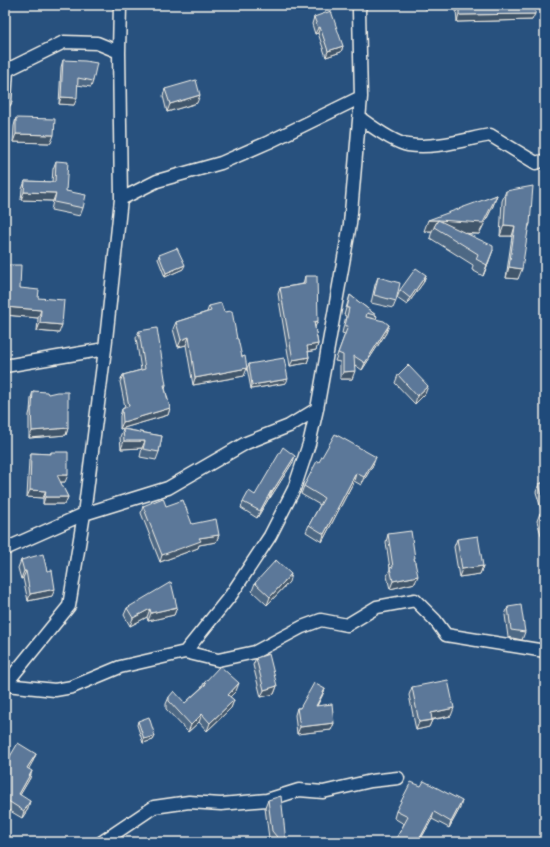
<svg xmlns="http://www.w3.org/2000/svg" width="550" height="847" font-family="'Architects Daughter',sans-serif">
  <style>
    .lines { fill: none; stroke-linecap: round; stroke-linejoin: round }
    .minor-casing { stroke: #f4f1e8; stroke-width: 15 }
    .minor { stroke: #1f4a7a; stroke-width: 12 }
    .wall { fill: #4e6784; stroke: #f4f1e8 }
    .shaded-wall { fill: #40546b; stroke: #f4f1e8 }
    .building { fill: #5b7899; stroke: #f4f1e8 }
  </style>
  <rect width="100%" height="100%" fill="#28517e"/>
  <filter id="ink" filterUnits="userSpaceOnUse"><feTurbulence type="fractalNoise" baseFrequency=".025" numOctaves="2"/><feDisplacementMap in="SourceGraphic" scale="8" xChannelSelector="R" yChannelSelector="G"/><feConvolveMatrix kernelMatrix="1 2 1 2 8 2 1 2 1" color-interpolation-filters="sRGB"/></filter>
  <g filter="url(#ink)">
    <g class="lines">
      <g class="minor-casing">
        <path id="minor" d="M5,71L64,42L97,43L119,52
          M5,101L7,70
          M360,118C371,126 394,143 408,145C435,149 463,140 490,135L536,163L545,160
          M121,199L157,181L221,163L269,142L361,97
          M5,366L105,349
          M5,549L84,514L168,488L246,443L289,426L317,409
          M185,652L218,660L255,652L302,627L321,620L347,625L377,607L415,600L435,620L446,635L545,651
          M5,685L69,606L84,514L105,349L121,199L119,52L120,5
          M6,685L55,690L72,687L120,667L185,652L231,595L270,536L294,489L309,444L317,409L350,224L361,97L359,11L360,5
          M102,842L154,807L189,802L221,804L267,800L299,790L323,792L371,781L398,778"/>
      </g>
      <use href="#minor" class="minor"/>
    </g>
    <path class="wall" d="M458,5H536L532,20L457,22L456,10Z
      M314,17L343,46L341,52L326,57L318,33L315,34L312,24Z
      M63,60L93,81L91,87L77,85L74,105L59,104L61,67Z
      M165,89L197,103L167,112L163,96Z
      M16,118L51,143L13,142L14,126Z
      M56,161L66,191L83,208L80,216L51,210L53,201L21,200L22,189L25,181L52,182L53,169Z
      M506,191L530,224L528,229L518,279L506,278L512,236H500L502,201Z
      M497,195L493,206L479,234H466L489,261L483,276L472,270L473,265L430,238L432,231H424Z
      M159,255L183,269L165,277L158,259Z
      M5,265L20,288L38,298L59,333L37,331L38,318L5,315Z
      M426,275L423,283L407,305L397,298L400,290Z
      M305,276L315,327L318,344L316,350L308,352L309,357L307,363L290,366L278,294L280,288L303,284Z
      M378,277L396,301L393,308L371,303L375,285Z
      M350,295L377,316L376,319L389,325L386,333L362,370L355,365L352,379H340V362L335,361L345,334L342,333L346,316L344,315Z
      M209,306L224,312L237,339L244,376L193,385L186,345L178,347L173,329L176,322L207,312Z
      M139,331L166,385L165,388L170,408L168,415L120,429V416L122,409L125,407L120,382L123,375L141,370L136,338Z
      M249,364L286,383L251,389L247,368Z
      M398,375L425,394L415,404L395,383Z
      M33,391L48,394L68,428L66,435L29,438V415L30,411L31,398Z
      M123,429L162,436L159,452L156,460L140,457L142,448L121,449L120,437Z
      M51,452L65,482H60L68,497L65,504H43V498L27,497L29,460L31,453L51,454Z
      M293,462L270,498H269L257,518L241,508L243,502L255,495Z
      M319,462L373,465L361,485L354,481L322,542L306,532L309,525L320,505L301,494L304,486Z
      M545,482V548L537,521L540,513L542,512L536,492L539,484Z
      M143,506H166L192,524L219,535L216,542L199,545L198,548L160,562L141,513Z
      M388,534L415,560V583L390,589L387,576L390,569L386,542Z
      M457,539L483,566L480,574L459,577L454,547Z
      M21,560L47,571L52,596L28,601L23,578L21,579L18,568Z
      M289,582L267,605L252,591L255,583Z
      M177,607L174,615L148,621L147,617L130,626L124,615L127,608Z
      M508,607L525,632L522,640L508,637L505,615Z
      M256,658L277,686L274,694L261,697L253,665Z
      M204,683L236,691L230,697L234,700L231,708L207,731L199,722L188,732L166,709V704L169,697L185,703L202,687Z
      M412,687L451,716L432,720L429,727L416,730L409,695Z
      M325,689L322,696L317,706L334,723L331,730L297,734L295,715L297,708H300Z
      M138,721L155,736L153,740L143,743L137,725Z
      M36,754L33,761L28,769L30,778L20,795L28,809L22,818L5,808V765Z
      M268,800L286,842H272L269,838L265,808Z
      M460,808L449,828L432,819L419,842H396L397,837L404,824L394,818L396,811Z"/>
    <path class="shaded-wall" d="M426,5H448V6L425,9Z
      M535,14L532,20L457,22L459,15Z
      M320,27L318,33L315,34L318,28Z
      M343,46L341,52L326,57L328,51Z
      M200,95L197,103L167,112L170,104Z
      M61,97L77,98L74,105L59,104Z
      M16,134L54,135L51,143L13,142Z
      M24,192L56,193L53,201L21,200Z
      M497,195L493,206L479,234L443,232L438,220Z
      M428,220H438L432,231H424Z
      M504,225L515,226L512,236H500Z
      M493,250L489,261L483,276L487,265Z
      M185,265L183,269L165,277L166,273Z
      M509,267L522,269L518,279L506,278Z
      M426,275L423,283L407,305L410,298Z
      M5,307L41,310L38,318L5,315Z
      M318,321L315,327L314,322Z
      M40,323L62,325L59,333L37,331Z
      M389,325L386,333L362,370L365,363Z
      M189,337L186,345L178,347L181,340Z
      M318,344L316,350L305,352L307,346Z
      M309,357L307,363L290,366L293,360Z
      M247,368L244,376L193,385L195,378Z
      M355,371L352,379H340L343,372Z
      M288,379L286,383L251,389L252,385Z
      M428,386L425,394L415,404L417,396Z
      M170,408L168,415L120,429L123,422Z
      M68,428L66,435L29,438L32,431Z
      M124,441H145L142,448L121,449Z
      M295,456L293,462L270,498L272,492Z
      M376,457L373,465L361,485L364,477Z
      M356,473L354,481L322,542L324,534Z
      M57,475H68L65,482H54Z
      M30,490L46,491L43,498L27,497Z
      M271,491L269,498L257,518L260,511Z
      M45,497H68L65,504H43Z
      M219,535L216,542L199,545L198,548L160,562L162,555L199,538Z
      M483,566L480,574L459,577L462,569Z
      M24,571H26L23,578L21,579Z
      M291,574L289,582L267,605L270,597Z
      M418,576L415,583L390,589L393,581Z
      M55,589L52,596L28,601L30,594Z
      M177,607L174,615L148,621L151,613Z
      M150,609L147,617L130,626L133,618Z
      M239,683L236,691L225,702L228,695Z
      M277,686L274,694L261,697L264,690Z
      M325,689L322,696L313,713L316,706Z
      M234,700L231,708L207,731L210,723Z
      M454,708L451,716L428,720L431,713Z
      M202,714L199,722L188,732L191,725Z
      M432,720L429,727L416,730L419,722Z
      M334,723L331,730L297,734L300,727Z
      M155,736L153,740L143,743L144,739Z
      M36,754L33,761L25,776L27,768Z
      M32,771L30,778L16,802L19,794Z
      M30,801L28,809L22,818L24,811Z
      M462,801L460,808L449,828L451,822Z
      M434,812L432,819L419,842H418Z"/>
    <path class="building" d="M459,5H536L535,14L459,15Z
      M331,11L343,46L328,51L320,27L318,28L314,17Z
      M63,60L85,61L97,63L93,81L78,78L77,98L61,97Z
      M196,80L200,95L170,104L165,89Z
      M16,118L55,119L54,135L16,134Z
      M56,161L68,162L66,191L86,195L83,208L54,202L56,193L24,192L25,181L55,182Z
      M533,186L530,224H529L522,269L509,267L515,226L504,225L506,191Z
      M497,195L483,223L438,220L493,246V250L487,265L476,259L478,254L434,227L438,220H428Z
      M177,248L185,265L166,273L159,255Z
      M5,265H21L20,288L39,290L38,298L64,300L62,325L40,323L41,310L5,307Z
      M416,268L426,275L410,298L400,290Z
      M305,276H317L318,321L314,322L318,344L307,346L309,357L293,360L280,288L305,284Z
      M378,277L400,283L396,301L374,295Z
      M350,295L377,316L367,313L366,317L384,321L389,325L365,363L354,356L355,371L343,372V355L338,353L348,326H345L349,308H347Z
      M221,303L224,312L232,311L237,339H238L242,357L245,356L247,368L195,378L189,337L181,340L176,322L211,311L209,306Z
      M157,328L166,385H164L170,408L123,422L122,409L129,406L123,375L145,369L139,331Z
      M284,358L288,379L252,385L249,364Z
      M408,365L428,386L417,396L398,375Z
      M33,391L47,392L48,394L57,392H68V428L32,431L31,408H32Z
      M123,429L162,436L159,452L143,449L145,441H124Z
      M335,434L376,457L364,477L356,473L324,534L309,525L324,498L304,486L317,461L319,462Z
      M283,447L295,456L272,492L271,491L260,511L243,502L249,491L255,495Z
      M51,452H68V475H57L68,497H45L46,491L30,490L31,453L51,454Z
      M545,482V507L539,484Z
      M163,498L166,506L183,500L192,524L216,519L219,535L199,538L201,541L162,555L143,506Z
      M545,511V530L540,513Z
      M411,531L415,558H414L418,576L393,581L390,568L393,567L388,534Z
      M478,536L483,566L462,569L457,539Z
      M43,554L47,571L52,570L55,589L30,594L26,571H24L21,560Z
      M276,560L291,574L270,597L255,583Z
      M171,582L177,607L151,613L150,609L133,618L127,608Z
      M521,605L525,632L511,630L508,607Z
      M269,654L277,686L264,690L256,658Z
      M220,666L239,683L228,695L234,700L210,723L202,714L191,725L169,701V697L174,691L185,703L206,684L204,683Z
      M448,680L454,708L431,713L432,720L419,722L412,687Z
      M314,683L325,689L316,706L332,704L334,723L300,727L297,708H300Z
      M149,717L155,736L144,739L138,721Z
      M18,743L36,754L27,768L32,771L19,794L30,801L24,811L5,799V765Z
      M424,781L462,801L451,822L434,812L418,842H406L397,837L408,817L396,811L411,782L421,786Z
      M281,796L286,842H281L272,831L268,800Z"/>
  </g>
  <rect width="550" height="847" fill="none" stroke="#1f4a7a" stroke-width="20"/>
  <rect x="10" y="10" width="530" height="827" fill="none" stroke="#f4f1e8" stroke-width="1.5" filter="url(#ink)"/>
</svg>
